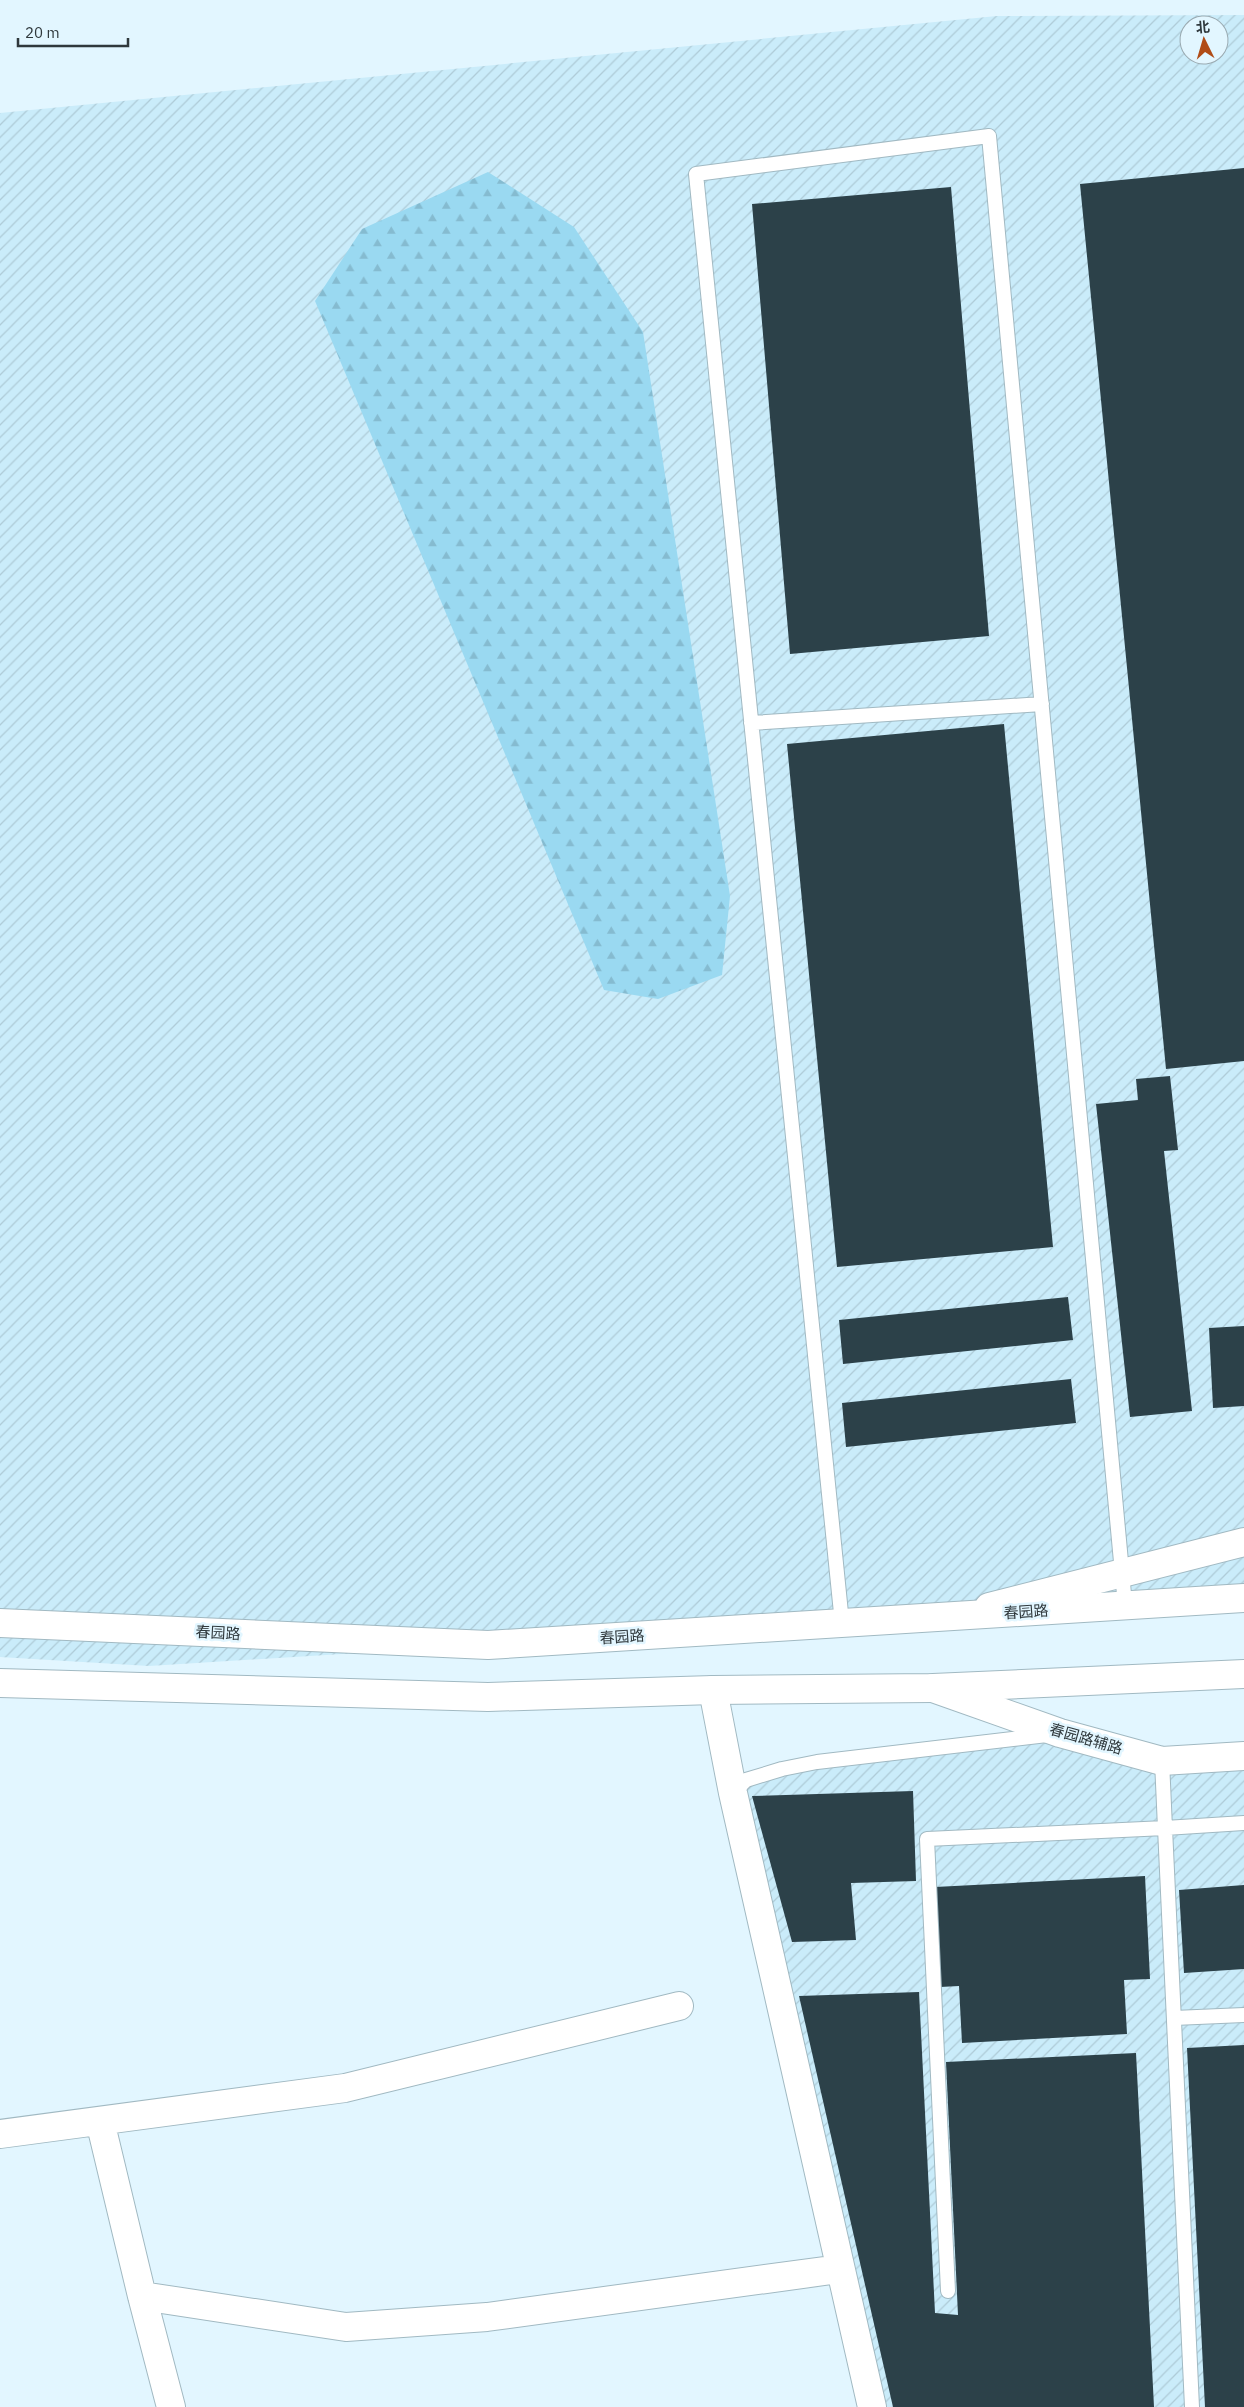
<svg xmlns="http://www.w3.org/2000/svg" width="1244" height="2407" font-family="'IBM Plex Sans','Noto Sans SC',sans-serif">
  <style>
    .industrial { fill: url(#industrial-furrows); fill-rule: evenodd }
    .forest { fill: url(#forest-firs) }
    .building { fill: #2c4149 }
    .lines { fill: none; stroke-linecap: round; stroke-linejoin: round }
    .service-casing { stroke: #a1b9c2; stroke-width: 16 }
    .minor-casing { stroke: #a1b9c2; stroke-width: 30 }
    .tertiary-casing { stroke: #a1b9c2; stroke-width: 30 }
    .primary-casing { stroke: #a1b9c2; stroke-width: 30 }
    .service { stroke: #fff; stroke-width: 14 }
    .minor { stroke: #fff; stroke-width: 28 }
    .tertiary { stroke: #fff; stroke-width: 28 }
    .primary { stroke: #fff; stroke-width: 28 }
    .labels { text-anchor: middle; stroke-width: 5; stroke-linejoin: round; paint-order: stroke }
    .street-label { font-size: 15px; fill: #2f383c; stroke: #e2f6ff }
  </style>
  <defs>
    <pattern id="industrial-furrows" width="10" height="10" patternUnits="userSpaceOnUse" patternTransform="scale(1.25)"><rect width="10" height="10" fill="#caecfa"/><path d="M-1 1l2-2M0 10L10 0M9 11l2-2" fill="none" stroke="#aecbd7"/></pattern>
    <pattern id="forest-firs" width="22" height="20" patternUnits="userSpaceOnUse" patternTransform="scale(1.25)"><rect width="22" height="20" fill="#9ad9f1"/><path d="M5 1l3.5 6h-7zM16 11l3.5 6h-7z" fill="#85bbd0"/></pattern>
  </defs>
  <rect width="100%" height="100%" fill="#e2f6ff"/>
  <path class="industrial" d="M1244,15V1611L842,1623L149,1666L0,1657V113L997,16ZM1189,25H1219V55H1189Z
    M1060,1733L1162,1761L1244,1756V2407H874L733,1793L782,1769Z"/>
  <path class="forest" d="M488,172L574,227L643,332L730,896L722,975L658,999L604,990L315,301L362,229Z"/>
  <path class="building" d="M1244,168V1061L1166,1069L1080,184Z
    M951,187L989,636L790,654L752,204Z
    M1004,724L1053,1247L837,1267L787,744Z
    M1170,1076L1178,1150L1164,1151L1192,1411L1130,1417L1096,1104L1138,1100L1136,1079Z
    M1068,1297L1073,1340L843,1364L839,1320Z
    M1244,1326V1406L1213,1408L1209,1328Z
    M1071,1379L1076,1423L846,1447L842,1403Z
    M913,1791L916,1881L851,1883L856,1940L792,1942L752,1796Z
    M1145,1876L1150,1979L1124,1980L1127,2034L962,2043L959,1986L940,1987L935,1887Z
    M1244,1885V1969L1184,1973L1179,1890Z
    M919,1992L935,2313L958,2315L946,2062L1136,2053L1154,2407H893L799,1996Z
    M1244,2045V2407H1205L1187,2048Z"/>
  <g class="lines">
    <g class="service-casing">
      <path id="service" d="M751,723L1042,704
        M842,1623L696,174L989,136L1125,1605
        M1162,1761L1165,1828L1244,1823
        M733,1793L746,1780L782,1769L817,1762L1047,1735
        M1174,2018L1244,2015
        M948,2291L927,1839L1165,1828L1192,2407"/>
    </g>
    <g class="minor-casing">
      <path id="minor" d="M713,1690L733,1793L872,2407
        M100,2121L142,2296L171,2407
        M0,2134L345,2088L679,2006
        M142,2296L346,2327L487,2317L839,2269"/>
    </g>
    <g class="tertiary-casing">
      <path id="tertiary" d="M989,1607L1244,1542
        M933,1688L1060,1733L1162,1761L1244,1756"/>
    </g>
    <g class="primary-casing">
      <path id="primary" d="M0,1623L488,1645L1244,1598
        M0,1683L488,1697L713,1690L933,1688L1244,1674"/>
    </g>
    <use href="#service" class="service"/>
    <use href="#minor" class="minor"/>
    <use href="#tertiary" class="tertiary"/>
    <use href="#primary" class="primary"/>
  </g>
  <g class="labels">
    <g class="street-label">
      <text transform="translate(1026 1612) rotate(-4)" y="5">春园路</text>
      <text transform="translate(218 1633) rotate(3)" y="5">春园路</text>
      <text transform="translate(622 1637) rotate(-4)" y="5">春园路</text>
      <text transform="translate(1086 1739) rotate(16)" y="5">春园路辅路</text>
    </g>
  </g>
  <g transform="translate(1204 40) rotate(355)"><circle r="24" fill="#e2f6ff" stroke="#9aaab1"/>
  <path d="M0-4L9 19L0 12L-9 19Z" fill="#b04c17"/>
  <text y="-8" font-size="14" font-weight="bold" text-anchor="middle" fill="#2f383c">北</text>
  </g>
  <path d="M18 38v8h110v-8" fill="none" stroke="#2f383c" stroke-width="2.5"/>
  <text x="25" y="38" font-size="15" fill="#2f383c" stroke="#e2f6ff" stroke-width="4" paint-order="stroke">20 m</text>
</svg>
